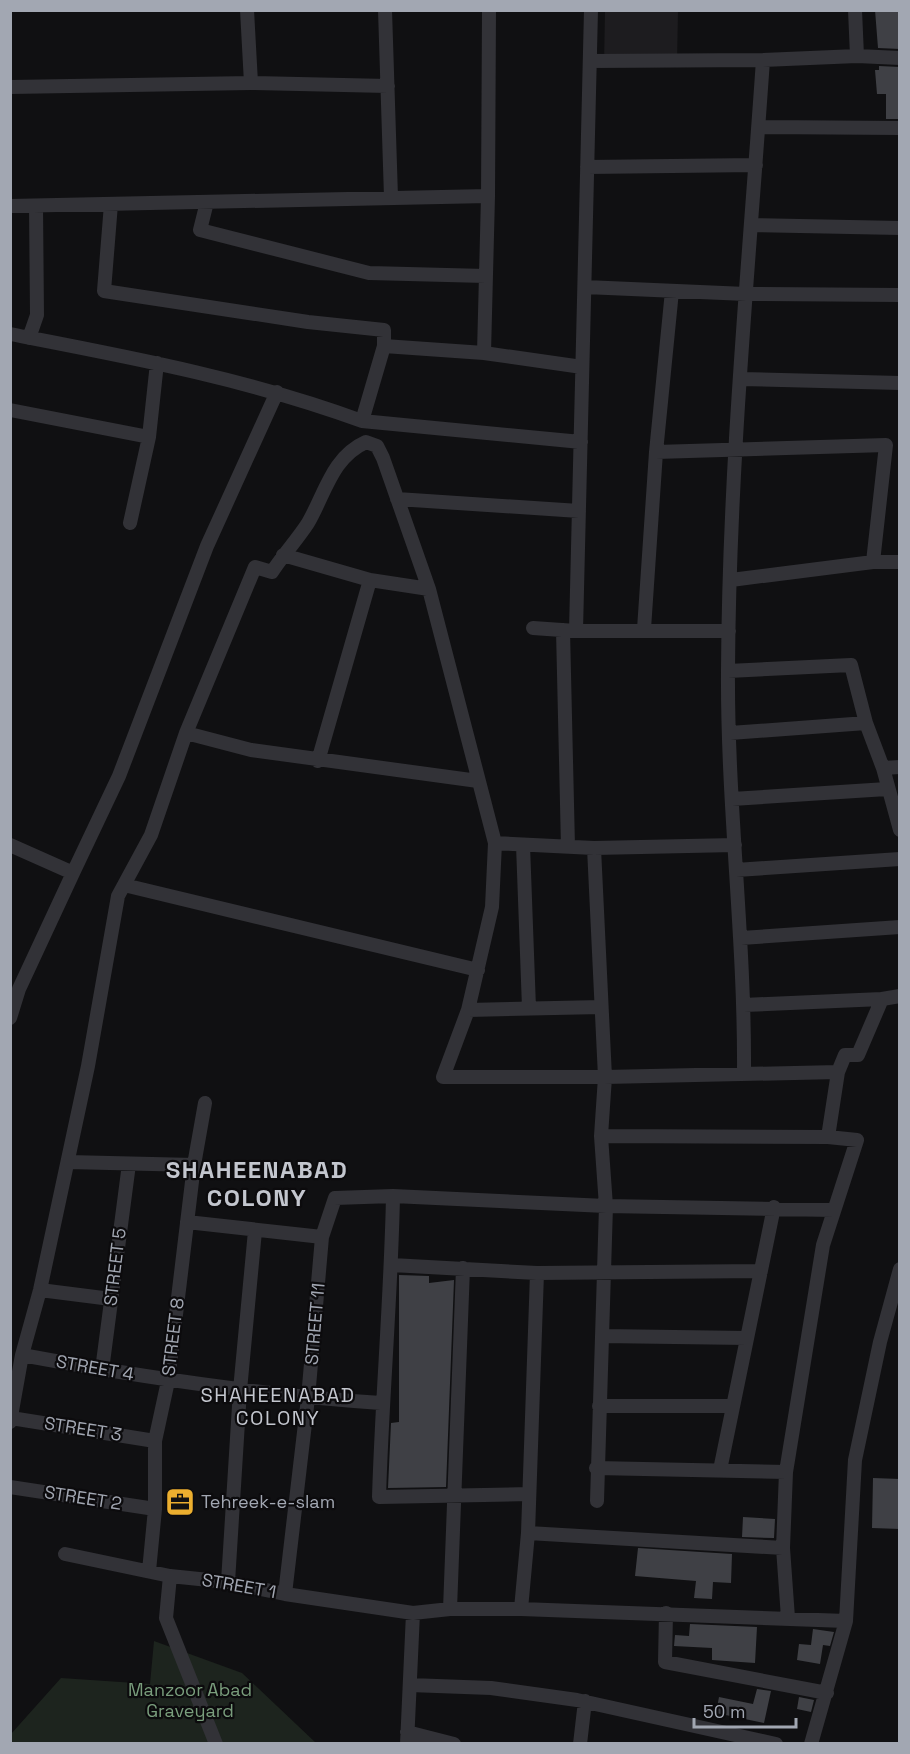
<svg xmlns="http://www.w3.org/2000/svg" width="910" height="1754" font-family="'Space Grotesk',sans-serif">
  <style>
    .built { fill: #1d1c1f }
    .green { fill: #1d241e }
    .building { fill: #3f4045 }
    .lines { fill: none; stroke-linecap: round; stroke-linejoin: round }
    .minor { stroke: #323237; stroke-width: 14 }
    .labels { text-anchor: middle; stroke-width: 4.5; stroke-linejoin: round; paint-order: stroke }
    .street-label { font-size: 18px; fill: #a2a7b2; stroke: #0c0b0d }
    .poi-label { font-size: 18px; fill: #a2a7b2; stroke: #0c0b0d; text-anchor: start }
    .park-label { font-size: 18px; fill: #799d7c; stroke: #0c0b0d }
    .neighbourhood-label { font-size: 20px; letter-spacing: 1.5px; fill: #c3c6ce; stroke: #0c0b0d }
    .district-label { font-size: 24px; font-weight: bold; letter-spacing: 1.5px; fill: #c3c6ce; stroke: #0c0b0d }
  </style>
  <rect width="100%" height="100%" fill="#101012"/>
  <path class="built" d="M605,11H678L677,62L604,65Z"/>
  <path class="green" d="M154,1641L242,1673L316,1743L11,1744V1734L61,1678L150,1684Z"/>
  <path class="building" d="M875,10H900V49L878,48Z
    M879,66L900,67V119H886V94H877L875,70H879Z
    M399,1275L429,1276V1283L454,1280L446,1487L388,1488L391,1423L399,1422Z
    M873,1478L900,1479V1529L872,1528Z
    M743,1517L775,1519L774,1538L742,1537Z
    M638,1548L732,1554L731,1583L713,1582L712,1599L694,1598L696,1581L635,1576Z
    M690,1624L757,1627L755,1663L712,1660V1648L674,1646L675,1635L689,1636Z
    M813,1629L834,1632L830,1646L823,1645L820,1664L797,1660L799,1644L811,1645Z
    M757,1689L771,1691L764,1723L716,1713L719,1697L753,1704Z
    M799,1697L814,1700L811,1712L797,1709Z"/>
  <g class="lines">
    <path class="minor" d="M247,10L251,83
      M385,10L391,197
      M855,10L857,56
      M590,61L763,60L857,56L900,58
      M10,87L251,83L388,86
      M758,127L900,128
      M587,167L756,165
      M207,202L200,230L369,273L486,276
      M10,206L488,196
      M752,225L900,228
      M585,287L746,294L900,295
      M10,334C129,357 248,379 362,421L384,346V330L308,322L104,291L111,204
      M29,338L37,315L36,206
      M384,346L484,353L582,367
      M484,353L488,196L489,10
      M741,379L900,383
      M10,410L149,437
      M362,421L581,442
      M656,452L886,445L873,562
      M397,499L579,511
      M130,523L149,437L157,363
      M283,555L370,580L429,589
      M731,580L873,562H900
      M533,628L576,631H729
      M644,629L656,452L672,291
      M563,630L568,847
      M576,631L591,10
      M728,671L851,665L866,723L883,768L900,830
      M730,733L866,723
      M318,761L370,580
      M883,768L900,767
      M478,781L251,750L186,733L255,567L272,572C283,555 297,540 308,523C325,494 332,457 366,442L377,446L383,458L429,589L495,843L492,907L468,1010L443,1077H605L838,1072
      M732,799L887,789
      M495,843L594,848
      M10,845L73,873L119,776L207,546L277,392
      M523,845L529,1008
      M736,870L900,859
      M124,885L478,970
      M741,938L900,927
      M744,1005L882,999
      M468,1010L601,1007
      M10,1018L19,989L73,873
      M744,1072C745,938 727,804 728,670C729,467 749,263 763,60
      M601,1136L828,1137L857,1140L823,1245L786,1472L783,1548L788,1618
      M828,1137L838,1072L845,1055H858L882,999L900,996
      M68,1162L194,1165
      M393,1196C391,1297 382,1397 379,1497L529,1494
      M187,1222L322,1237
      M392,1265L537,1273L761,1271
      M40,1290L111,1299
      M602,1336L747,1338
      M22,1355C141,1377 260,1395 381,1403
      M102,1370L129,1164
      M599,1406H733
      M11,1418L155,1441
      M10,1422L22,1355L40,1290L88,1066L118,896L151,835L186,733
      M596,1468L786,1472
      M720,1470L774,1207
      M10,1487L155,1509
      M597,1501L606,1206L601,1136L605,1077L594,848L735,845
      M528,1533L783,1548
      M65,1554L170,1576L228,1582L285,1594L413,1613L450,1609H521L846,1621
      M149,1571L155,1509V1441L168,1381L194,1165L205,1103
      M170,1576L166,1618L216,1744
      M228,1582L240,1390L255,1231
      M285,1594L308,1398L322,1237L335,1198L393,1196L606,1206L834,1210
      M450,1609L463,1268
      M521,1609L528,1533L537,1273
      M666,1613L665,1662L827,1693
      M410,1685L491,1688L577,1700L776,1744
      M407,1732L454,1744
      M407,1744L413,1613
      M580,1744L585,1701
      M811,1744L846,1621L855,1460L880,1342L900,1269"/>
  </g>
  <defs>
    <g id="office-square" transform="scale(1.5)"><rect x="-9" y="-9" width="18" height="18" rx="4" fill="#ecaf2f" stroke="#0c0b0d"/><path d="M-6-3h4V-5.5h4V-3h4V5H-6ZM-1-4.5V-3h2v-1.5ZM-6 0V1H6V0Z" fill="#111"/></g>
  </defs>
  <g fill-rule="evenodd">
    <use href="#office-square" x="180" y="1502"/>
  </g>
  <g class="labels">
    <g class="street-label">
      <text transform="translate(115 1267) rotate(-83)" y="6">STREET 5</text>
      <text transform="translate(315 1324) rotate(-85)" y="6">STREET 11</text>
      <text transform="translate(173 1337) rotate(-83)" y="6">STREET 8</text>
      <text transform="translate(95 1368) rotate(10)" y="6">STREET 4</text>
      <text transform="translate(83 1429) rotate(9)" y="6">STREET 3</text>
      <text transform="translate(83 1498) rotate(9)" y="6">STREET 2</text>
      <text transform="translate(239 1586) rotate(10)" y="6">STREET 1</text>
    </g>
    <g class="poi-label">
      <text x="201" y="1508">Tehreek-e-slam</text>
    </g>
    <g class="park-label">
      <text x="190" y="1696">Manzoor Abad<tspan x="190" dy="21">Graveyard</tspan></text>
    </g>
    <g class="neighbourhood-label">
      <text x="278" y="1402">SHAHEENABAD<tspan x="278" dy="23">COLONY</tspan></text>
    </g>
    <g class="district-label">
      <text x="257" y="1178">SHAHEENABAD<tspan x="257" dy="28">COLONY</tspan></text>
    </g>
  </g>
  <rect width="910" height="1754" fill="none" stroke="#a2a7b2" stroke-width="24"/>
  <path d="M694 1718v9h102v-9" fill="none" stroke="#a2a7b2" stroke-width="3"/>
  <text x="703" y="1718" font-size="18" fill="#a2a7b2" stroke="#0c0b0d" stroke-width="4.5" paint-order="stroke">50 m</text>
</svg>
